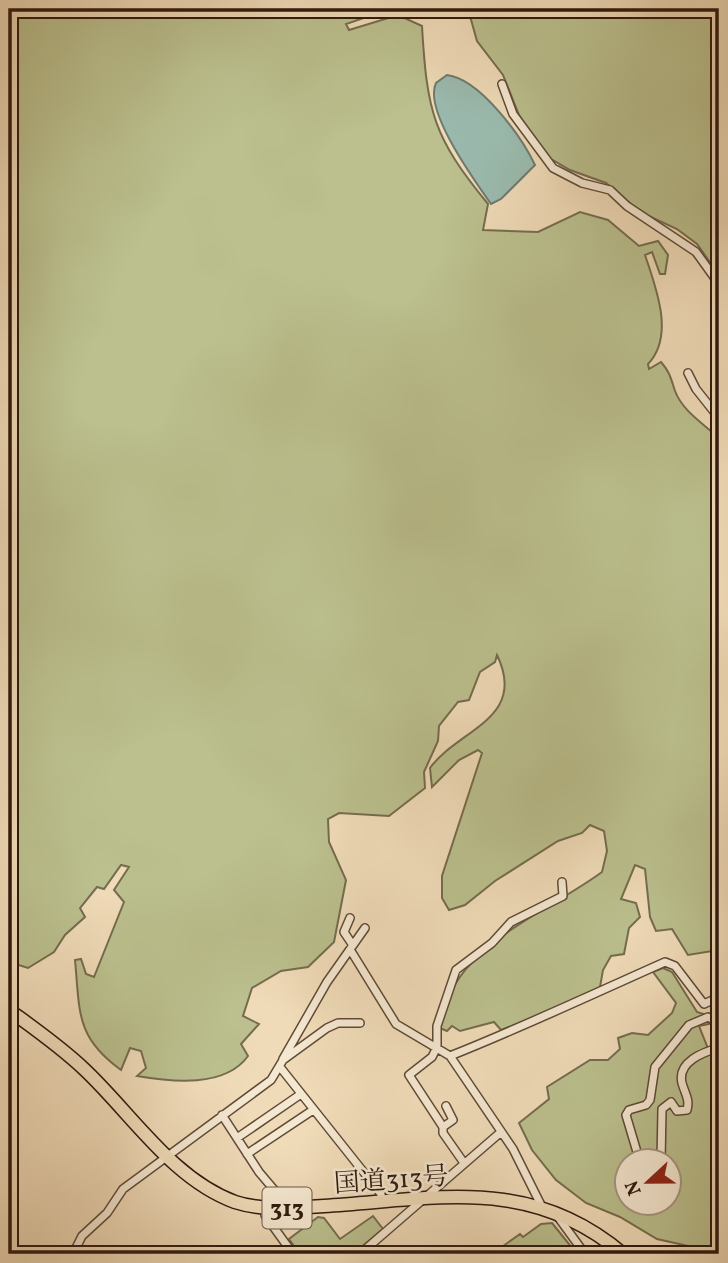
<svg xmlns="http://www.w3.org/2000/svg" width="728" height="1263" font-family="Vollkorn,'Noto Serif JP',serif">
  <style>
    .green { fill: #bbc08e; stroke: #756c4e; stroke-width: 2; fill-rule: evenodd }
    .water { fill: #9abbaf; stroke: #6f7a6f; stroke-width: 2 }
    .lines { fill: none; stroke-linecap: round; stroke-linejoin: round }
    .street-casing { stroke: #5f4a38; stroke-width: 10 }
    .highway-casing { stroke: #2f190e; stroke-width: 15 }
    .street { stroke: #f5e8d1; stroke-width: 7 }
    .highway { stroke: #f0dbb8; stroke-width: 12 }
    .labels { text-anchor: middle; stroke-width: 5; stroke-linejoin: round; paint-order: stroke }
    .shield { fill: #f5e8d1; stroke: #6a5748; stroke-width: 2 }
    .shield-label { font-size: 24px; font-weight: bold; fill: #2f190e }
    .street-label { font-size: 26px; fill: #2f190e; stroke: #f5e8d1 }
  </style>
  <rect width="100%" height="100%" fill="#f0dbb8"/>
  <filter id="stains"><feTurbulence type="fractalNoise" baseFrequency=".00286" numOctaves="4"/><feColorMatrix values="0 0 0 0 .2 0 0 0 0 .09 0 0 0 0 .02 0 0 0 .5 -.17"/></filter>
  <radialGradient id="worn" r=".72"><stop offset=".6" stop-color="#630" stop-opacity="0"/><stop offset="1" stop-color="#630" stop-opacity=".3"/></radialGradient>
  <path class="green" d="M9,9H390L346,24L349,30L398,15L422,26C427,112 433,137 488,204L483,230L538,232L580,212L608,220L639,246L658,241L668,255L665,274H660L652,252L645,255C656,288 675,336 648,364L649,369L661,362C670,372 671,379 675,391C682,409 698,420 712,432L719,431V950L688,955L672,929L656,931L650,917L645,869L635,865L621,899L636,903L640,917L629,928L624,954L611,956L603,970L600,987L585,997L501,1030L494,1022L460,1031L452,1026L447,1031L440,1028C448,948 545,914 602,872L607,851L604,831L590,825L582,833L558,841L495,881L465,905L449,910L442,898V876L482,753L478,750L459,760L432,787L430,768C458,729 528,719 497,655L495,662L480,672L469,700L458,702L439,726L438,741L424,772L425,788L389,816L339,813L328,819L329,842L346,880L334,942L308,967L281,971L252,988L243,1016L259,1024L241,1044L248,1056C225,1088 172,1082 137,1076L146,1068L141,1051L130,1048L121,1070C75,1037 80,1011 75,960L81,959L86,974L94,977L124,902L114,890L129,867L121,865L104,889L97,887L80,908L85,917L65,935L54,952L28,968L9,962Z
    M468,9H719V275L697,244L677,229L640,212L606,183L570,170L546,156L519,115L503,75L477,41Z
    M663,968L672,972L697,1012L719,1019V1022L699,1026L719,1076V1253L657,1239L620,1217L586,1203L556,1180L532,1150L519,1123L549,1099L547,1087L590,1060H608L620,1049L618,1038L632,1033L648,1035L672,1013L676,1003L653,972ZM626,1162H668V1204H626Z
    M373,1216L383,1229L353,1254H300L289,1239L318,1217L324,1218L340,1239Z
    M552,1223L577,1254H492L520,1234L523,1237L541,1224Z"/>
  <path class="water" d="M447,75C480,79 521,136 535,165L501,199L491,204C475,181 423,110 436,83Z"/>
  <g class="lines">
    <g class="street-casing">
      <path id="street" d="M502,84L513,114L553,168L582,183L610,190L627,206L696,252L719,284
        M688,373L696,389L719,418
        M719,871L715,879L719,903
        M350,918L344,932L352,944
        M351,951L396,1024L450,1056L513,1149L542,1207
        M450,1056C523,1027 593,994 665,962L675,966L704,1004L719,997
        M283,1059L327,982L365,928
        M280,1067L381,1194L382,1202
        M446,1106L453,1120L443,1127V1133L464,1163
        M222,1115L259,1172L281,1198L283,1208
        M443,1127L409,1075L432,1057L437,1047V1026L456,970L492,943L511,922L563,896L562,882
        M237,1138L301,1094
        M247,1154L313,1110
        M640,1162L626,1115L629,1110L646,1105L650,1100L655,1067L689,1025L708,1017L719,1023
        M661,1162L662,1109L671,1102L677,1111L687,1110C690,1099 685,1094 682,1083C677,1062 703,1052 719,1048
        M265,1207V1215L293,1254
        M558,1217L585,1254
        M78,1254L74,1252L82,1236L107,1213L123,1189L271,1080L283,1060L327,1028L338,1023H360
        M360,1254L501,1132"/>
    </g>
    <g class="highway-casing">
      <path id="highway" d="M9,1010C35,1029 61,1047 84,1069C131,1113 172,1179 235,1202C262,1211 296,1208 324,1206C437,1199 530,1175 623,1254"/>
    </g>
    <use href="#street" class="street"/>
    <use href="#highway" class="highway"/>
  </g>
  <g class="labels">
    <rect class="shield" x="262.5" y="1187.5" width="49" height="41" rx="5"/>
    <g class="shield-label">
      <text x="287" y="1216">313</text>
    </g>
    <g class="street-label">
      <text transform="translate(391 1179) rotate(-4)" y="9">国道313号</text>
    </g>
  </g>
  <rect width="728" height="1263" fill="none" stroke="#f0dbb8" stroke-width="35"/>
  <rect x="10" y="10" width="707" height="1242" fill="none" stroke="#2f190e" stroke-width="3.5"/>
  <rect x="18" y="18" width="693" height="1228" fill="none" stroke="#2f190e" stroke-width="2"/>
  <g transform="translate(648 1182) rotate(248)"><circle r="33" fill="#f5e8d1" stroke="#a69583" stroke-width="2"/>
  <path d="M0-5L12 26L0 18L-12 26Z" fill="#8f2418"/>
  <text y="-10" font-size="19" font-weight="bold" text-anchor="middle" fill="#2f190e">N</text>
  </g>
  <rect width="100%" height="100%" filter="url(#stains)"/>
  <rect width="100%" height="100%" fill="url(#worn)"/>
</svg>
